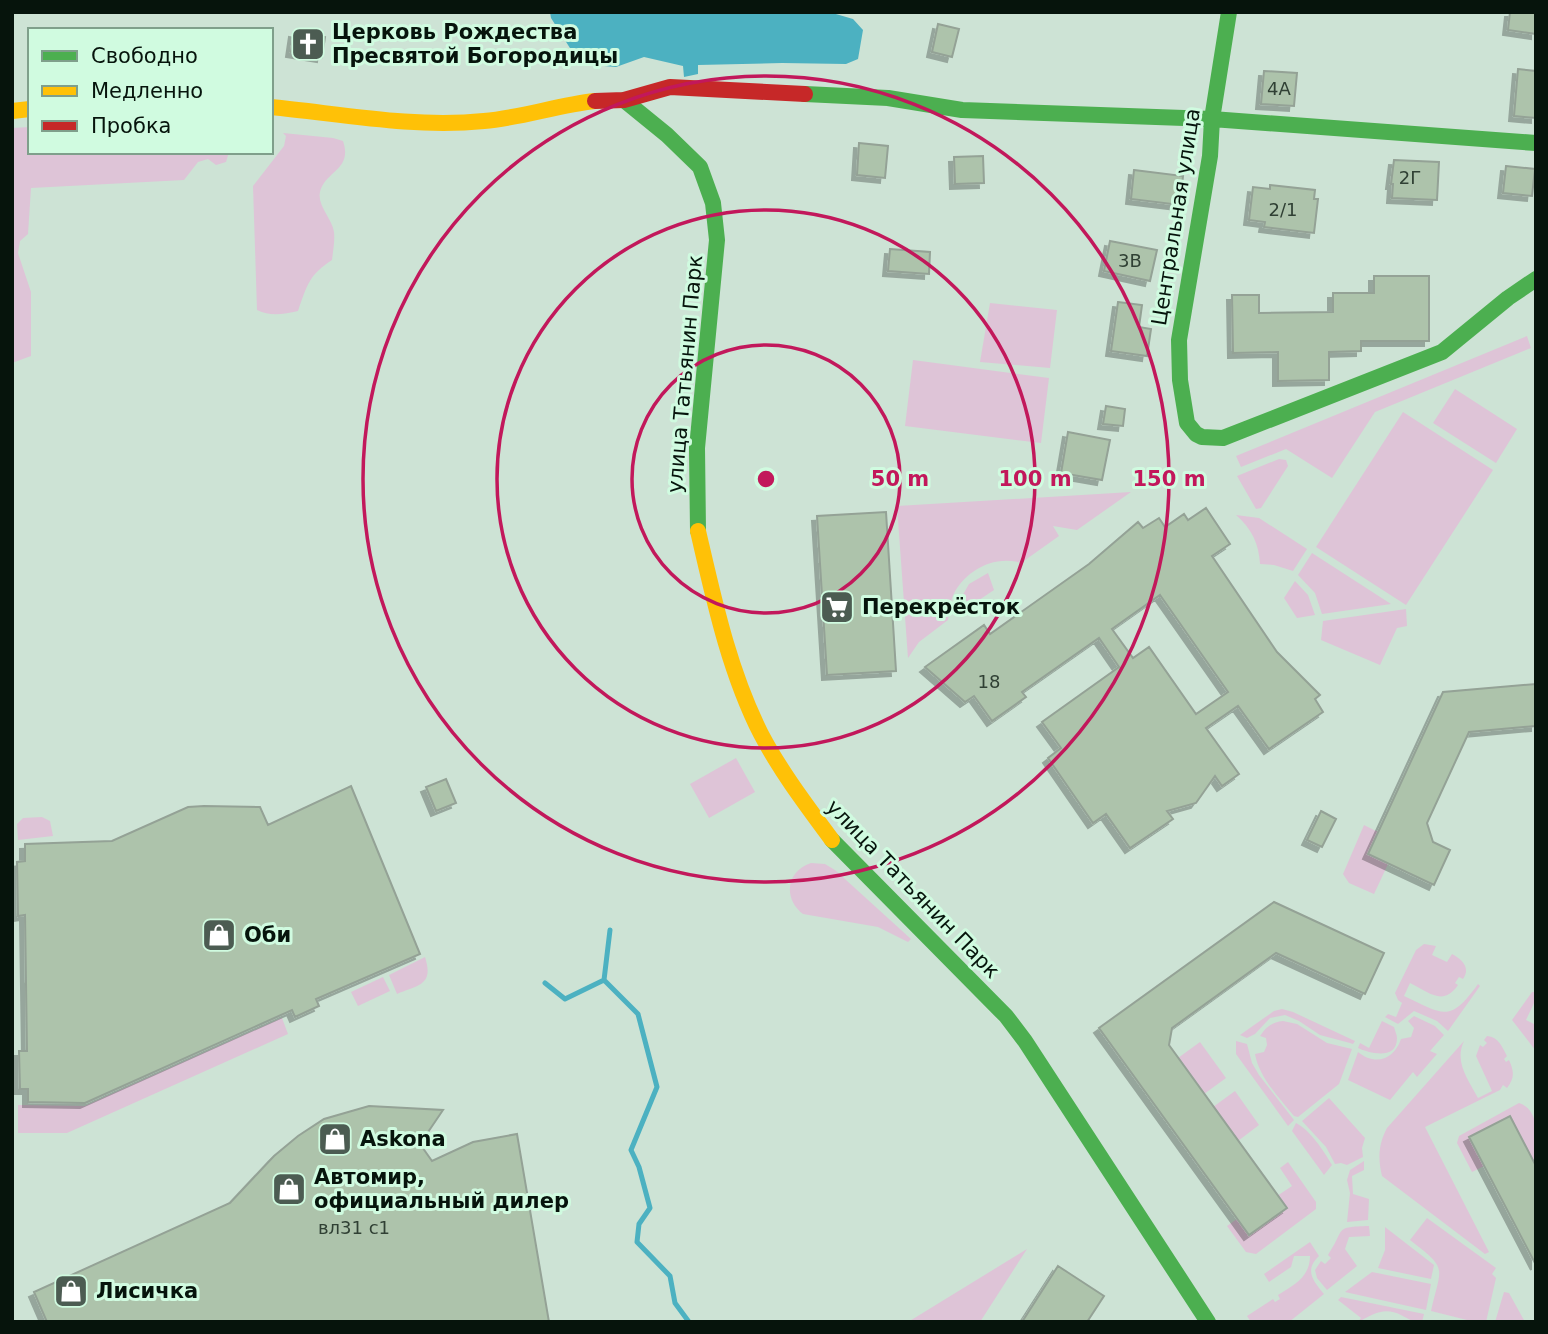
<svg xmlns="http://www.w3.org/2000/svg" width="1548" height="1334" font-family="'DejaVu Sans',sans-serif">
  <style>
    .green { fill: #dec4d7 }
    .water { fill: #4cb1c1 }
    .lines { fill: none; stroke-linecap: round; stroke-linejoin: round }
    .stream { stroke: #4cb1c1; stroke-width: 5 }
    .building { fill: #adc3ab; stroke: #94a296; stroke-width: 2; fill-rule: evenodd; filter: url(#shadow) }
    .fast { stroke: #4caf50; stroke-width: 16 }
    .slow { stroke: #ffc107; stroke-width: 16 }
    .jam { stroke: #c62828; stroke-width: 16 }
    .ring { fill: none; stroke: #c2185b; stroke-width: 3.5 }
    .labels { text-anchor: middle; stroke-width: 6; stroke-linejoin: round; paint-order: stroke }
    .number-label { font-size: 18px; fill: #304034 }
    .poi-label { font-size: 21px; font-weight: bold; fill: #06140c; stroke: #d0fbe0; text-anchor: start }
    .street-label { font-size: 21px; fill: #06140c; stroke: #d0fbe0 }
    .centre { fill: #c2185b; stroke: #d0fbe0; stroke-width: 3.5 }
    .ring-label { font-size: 21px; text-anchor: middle; font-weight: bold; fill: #c2185b; stroke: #d0fbe0; stroke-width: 6; stroke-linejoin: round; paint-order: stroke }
  </style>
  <defs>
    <filter id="shadow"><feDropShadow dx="-5" dy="5" stdDeviation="0" flood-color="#0004"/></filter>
  </defs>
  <rect width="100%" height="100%" fill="#cde3d5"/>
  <path class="green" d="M30,127V152H229L226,162L216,165L208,159L198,162L184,180L31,188L28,234L20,241L18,253L31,292V356L12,363V128Z
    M283,133L333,138L343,141C353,170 325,171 320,192C317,206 332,218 334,232C335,241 333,251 332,260C309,275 307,285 298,311C284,314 271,317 257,310L253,186L284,146L286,136Z
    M990,303L1057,310L1050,368L980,362Z
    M1527,336L1531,348L1375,412L1332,478L1286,449L1241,467L1236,456Z
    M913,360L1049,378L1041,443L905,426Z
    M1455,389L1517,429L1496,463L1433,423Z
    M1403,412L1493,470L1406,605L1316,547Z
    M1279,459L1286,460L1288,466L1261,508L1256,509L1237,476Z
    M1131,492L1077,530L1053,526L1059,536L1021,563C994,554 962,572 952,598C950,605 949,613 948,620L919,642L908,658L897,506Z
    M1236,515L1259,518L1307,549L1293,571L1274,565L1260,564C1259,544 1252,529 1236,515Z
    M1312,553L1391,604L1322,614L1315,593L1298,575Z
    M988,573L994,590L976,602L960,600L969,584Z
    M1295,581L1308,595L1315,615L1297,618L1284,598Z
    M1406,609L1407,626L1397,628L1380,665L1321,640L1323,621Z
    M736,758L755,792L709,818L690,784Z
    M42,817L50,821L53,836L18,840L17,824L23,818Z
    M1364,825L1378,832L1368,854L1388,864L1374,894L1349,883L1343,874Z
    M811,863L825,864L835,870L911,939L908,942L878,927L803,914C783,899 786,871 811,863Z
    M1424,944L1436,946L1432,955L1447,962L1452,954C1462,959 1471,968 1463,979L1459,977L1455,983L1458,985C1443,1007 1429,992 1410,983L1404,996C1444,1015 1450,1023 1478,984L1480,986L1448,1031L1437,1021L1414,1011L1398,1024L1385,1017L1388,1014L1396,1017L1402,1003L1398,1000L1395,993L1416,950Z
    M425,957C434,985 419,985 397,994L389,975Z
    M383,977L390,991L358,1006L351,992Z
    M1532,992H1536V999L1526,1020L1536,1025V1051L1512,1020Z
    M1282,1009L1293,1012L1355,1041L1353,1044L1350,1043L1320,1035L1299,1021L1285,1015L1270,1018L1255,1034L1247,1038L1240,1035L1274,1011Z
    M1414,1016L1435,1026L1444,1035L1430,1051L1437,1054L1417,1077L1413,1072L1390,1100L1348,1080L1358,1052C1375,1066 1394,1060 1401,1039L1411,1037L1414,1028L1408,1021Z
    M282,1018L288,1034L67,1133H18V1105L85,1106Z
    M1283,1021L1297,1024L1327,1043L1352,1049L1339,1084L1298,1117L1294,1116C1279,1098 1259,1077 1255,1054L1264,1052L1267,1045L1266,1038L1260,1036C1266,1027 1272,1022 1283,1021Z
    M1382,1021L1394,1027C1395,1031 1397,1035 1397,1038C1397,1061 1369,1053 1358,1048L1360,1043L1369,1048Z
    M1487,1036C1499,1037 1502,1047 1507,1056L1504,1059L1506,1062L1509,1060C1514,1071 1515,1078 1507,1088L1503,1085L1500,1090L1425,1127L1489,1252L1485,1254L1382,1176C1378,1159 1378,1145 1387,1128L1464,1041C1454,1062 1468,1079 1478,1098L1492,1091L1476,1056L1480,1045L1483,1047L1487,1043L1484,1040Z
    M1236,1041L1247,1044L1252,1063L1259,1075L1294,1120L1288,1126L1236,1054Z
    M1200,1042L1226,1078L1204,1094L1178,1058Z
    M1235,1091L1259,1125L1238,1141L1213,1107Z
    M1329,1098L1365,1138L1362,1148L1363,1157L1347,1165L1341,1163L1335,1164L1326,1147L1302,1121Z
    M1519,1103C1543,1111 1536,1146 1536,1166H1484L1472,1172L1457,1143L1459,1136Z
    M1296,1123C1310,1130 1324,1151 1332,1165L1324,1175L1292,1131Z
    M1364,1161V1170L1352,1176L1353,1194L1369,1199L1368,1220L1347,1222L1350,1193L1347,1180L1350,1170Z
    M1288,1162L1316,1202V1209L1256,1254L1246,1252L1227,1226L1237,1219L1249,1235L1286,1209L1277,1196L1292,1186L1280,1168Z
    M1427,1218L1496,1268L1492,1274L1496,1278L1486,1322H1475L1431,1311C1441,1266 1449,1270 1410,1240Z
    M1369,1226L1370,1236L1349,1237L1345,1249L1357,1266L1327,1290L1317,1278L1315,1270L1321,1261L1325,1264L1331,1258L1328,1255C1346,1228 1333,1227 1369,1226Z
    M1385,1227L1434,1265L1431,1279L1378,1268L1385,1250Z
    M1310,1242L1319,1256C1304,1270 1313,1281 1324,1294L1289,1322H1251L1247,1316L1273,1299L1275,1302L1280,1299L1278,1295C1294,1285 1310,1277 1310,1256H1294L1291,1267L1269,1282L1264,1274Z
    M1027,1249L980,1322H908Z
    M1372,1272L1431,1284L1426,1310L1345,1292Z
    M1504,1292L1509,1293L1525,1322H1495Z
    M1341,1297L1424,1314L1422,1322C1412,1322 1409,1319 1401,1315C1384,1306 1372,1315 1358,1322L1361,1318L1338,1300Z"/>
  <path class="water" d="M550,12H829L853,19L863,30L858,59L846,64L782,63L698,65V74L684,77L683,66L644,57L616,67L580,64L551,18Z"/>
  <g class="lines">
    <path class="stream" d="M610,930L604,980L638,1014L657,1087L631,1150L639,1167L650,1208L639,1224L637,1242L670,1276L675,1303L689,1322
      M545,983L565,999L604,980"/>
  </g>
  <path class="building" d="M1510,12H1536V34L1508,30Z
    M938,24L959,29L952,57L932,52Z
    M294,32L325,37L322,57L291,52Z
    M1518,69L1536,71V118L1514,116Z
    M1264,71L1297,73L1294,106L1261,104Z
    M859,143L888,146L885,178L857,175Z
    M983,156L984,183L955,184L954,157Z
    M1394,160L1439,162L1437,200L1392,198L1393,184H1391Z
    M1506,166L1535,169L1532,196L1503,193Z
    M1134,170L1183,176L1180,205L1131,199Z
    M1270,185L1315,190L1314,199H1318L1314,233L1264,227L1265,222L1249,220L1253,187L1270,189Z
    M1110,241L1157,250L1150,281L1104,271Z
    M890,249L930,252L929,274L888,271Z
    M1374,276H1429V341H1361V351L1329,352V380L1278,381V352L1233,353L1232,295H1259V313L1333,312V293H1374Z
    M1118,302L1142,305L1139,327L1151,329L1147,356L1111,351Z
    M1106,406L1125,409L1123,426L1103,424Z
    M1068,432L1110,440L1102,480L1061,473Z
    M1206,508L1230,544L1212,556L1277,652L1320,695L1315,699L1323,712L1269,749L1238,706L1206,728L1239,774L1222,786L1215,776L1196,803L1167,811L1173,819L1130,848L1106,814L1093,823L1048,758L1061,748L1042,722L1119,667L1099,638L1022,692L1026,697L992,721L974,696L965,702L925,667L984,625L990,634L1089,564L1138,522L1143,528L1159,518L1165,527L1184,514L1188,520ZM1160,595L1228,692L1196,714L1149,647L1133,658L1112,629Z
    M886,512L896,671L827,675L817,516Z
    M1536,684V726L1469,732L1427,823L1433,842L1450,850L1434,885L1368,854L1443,692Z
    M446,779L456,803L436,811L426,787Z
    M351,786L420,954L316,999L319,1006L295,1017L292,1010L85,1103L28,1102V1089H20L19,1051H27L25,915L18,916L17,862L25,861V844L112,841L188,807L204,806L260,807L268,825Z
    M1321,811L1336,819L1322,847L1307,840Z
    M1274,902L1384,953L1365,994L1276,953L1172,1028L1169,1045L1287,1208L1249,1235L1099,1028Z
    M369,1106L443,1110L420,1144L432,1161L473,1142L517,1134L549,1322H47L34,1292L230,1203L274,1156L298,1136L324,1119Z
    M1510,1116L1536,1166V1265L1469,1137Z
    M1058,1266L1104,1296L1087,1322H1022Z"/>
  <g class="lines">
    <path class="fast" d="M1229,12L1212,119L1210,156L1179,340L1180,380L1187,423L1196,434L1202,437L1223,438L1442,352L1508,298L1536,279
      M805,94L888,98L962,110L1212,119L1536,143
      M624,100L667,135L700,167L713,203L717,240L697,448L698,531
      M832,840L1006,1016L1025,1041L1208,1322"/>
    <path class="slow" d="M271,107C342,114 413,128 484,121C521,118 558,105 595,101
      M12,111L30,109
      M698,531C714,600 729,671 761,734C781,772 807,806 832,840"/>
    <path class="jam" d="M595,101L624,100L670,87L805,94"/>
  </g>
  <g class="ring">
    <circle cx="766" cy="479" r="134"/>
    <circle cx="766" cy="479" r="269"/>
    <circle cx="766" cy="479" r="403"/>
  </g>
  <defs>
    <g id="church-square" transform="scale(1.75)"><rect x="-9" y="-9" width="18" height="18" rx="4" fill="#4c5c52" stroke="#d0fbe0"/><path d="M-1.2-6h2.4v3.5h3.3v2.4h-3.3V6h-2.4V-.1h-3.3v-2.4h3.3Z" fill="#fff"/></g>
    <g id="supermarket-square" transform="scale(1.75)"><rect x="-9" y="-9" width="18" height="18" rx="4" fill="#4c5c52" stroke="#d0fbe0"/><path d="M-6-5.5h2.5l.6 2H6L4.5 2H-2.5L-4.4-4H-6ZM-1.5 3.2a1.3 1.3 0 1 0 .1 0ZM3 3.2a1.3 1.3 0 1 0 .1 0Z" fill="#fff"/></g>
    <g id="shop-square" transform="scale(1.75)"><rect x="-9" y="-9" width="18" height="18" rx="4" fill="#4c5c52" stroke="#d0fbe0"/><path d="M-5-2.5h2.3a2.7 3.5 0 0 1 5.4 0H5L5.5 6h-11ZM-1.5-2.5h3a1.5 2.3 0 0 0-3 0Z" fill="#fff"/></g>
  </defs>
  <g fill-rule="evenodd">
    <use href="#church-square" x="308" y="44"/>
    <use href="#supermarket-square" x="837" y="607"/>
    <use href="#shop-square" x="219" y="935"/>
    <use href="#shop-square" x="335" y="1139"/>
    <use href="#shop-square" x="289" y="1189"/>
    <use href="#shop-square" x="71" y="1291"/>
  </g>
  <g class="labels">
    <g class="number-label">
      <text x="1279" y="95">4А</text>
      <text x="1410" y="184">2Г</text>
      <text x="1283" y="216">2/1</text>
      <text x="1130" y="267">3В</text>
      <text x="989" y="688">18</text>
      <text x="354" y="1234">вл31 с1</text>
    </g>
    <g class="poi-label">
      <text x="332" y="39">Церковь Рождества<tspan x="332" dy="24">Пресвятой Богородицы</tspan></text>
      <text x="862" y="614">Перекрёсток</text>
      <text x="244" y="942">Оби</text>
      <text x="360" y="1146">Askona</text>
      <text x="314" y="1184">Автомир,<tspan x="314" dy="24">официальный дилер</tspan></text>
      <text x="96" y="1298">Лисичка</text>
    </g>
    <g class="street-label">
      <text transform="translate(1176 217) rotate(-81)" y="7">Центральная улица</text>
      <text transform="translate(685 374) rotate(-85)" y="7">улица Татьянин Парк</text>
      <text transform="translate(913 889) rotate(46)" y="7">улица Татьянин Парк</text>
    </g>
  </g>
  <circle cx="766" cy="479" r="10" class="centre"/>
  <g class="ring-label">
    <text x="900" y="486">50 m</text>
    <text x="1035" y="486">100 m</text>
    <text x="1169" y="486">150 m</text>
  </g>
  <rect width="1548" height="1334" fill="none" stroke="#06140c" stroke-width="28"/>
  <rect x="28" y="28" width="245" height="126" fill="#d0fbe0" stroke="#7f9f8b" stroke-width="2"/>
  <rect x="42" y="51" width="35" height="10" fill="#4caf50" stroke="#7f9f8b" stroke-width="2"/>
  <text x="91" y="63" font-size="21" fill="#06140c">Свободно</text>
  <rect x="42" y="86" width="35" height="10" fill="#ffc107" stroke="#7f9f8b" stroke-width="2"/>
  <text x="91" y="98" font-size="21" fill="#06140c">Медленно</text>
  <rect x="42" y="121" width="35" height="10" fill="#c62828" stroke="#7f9f8b" stroke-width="2"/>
  <text x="91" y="133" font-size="21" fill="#06140c">Пробка</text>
</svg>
